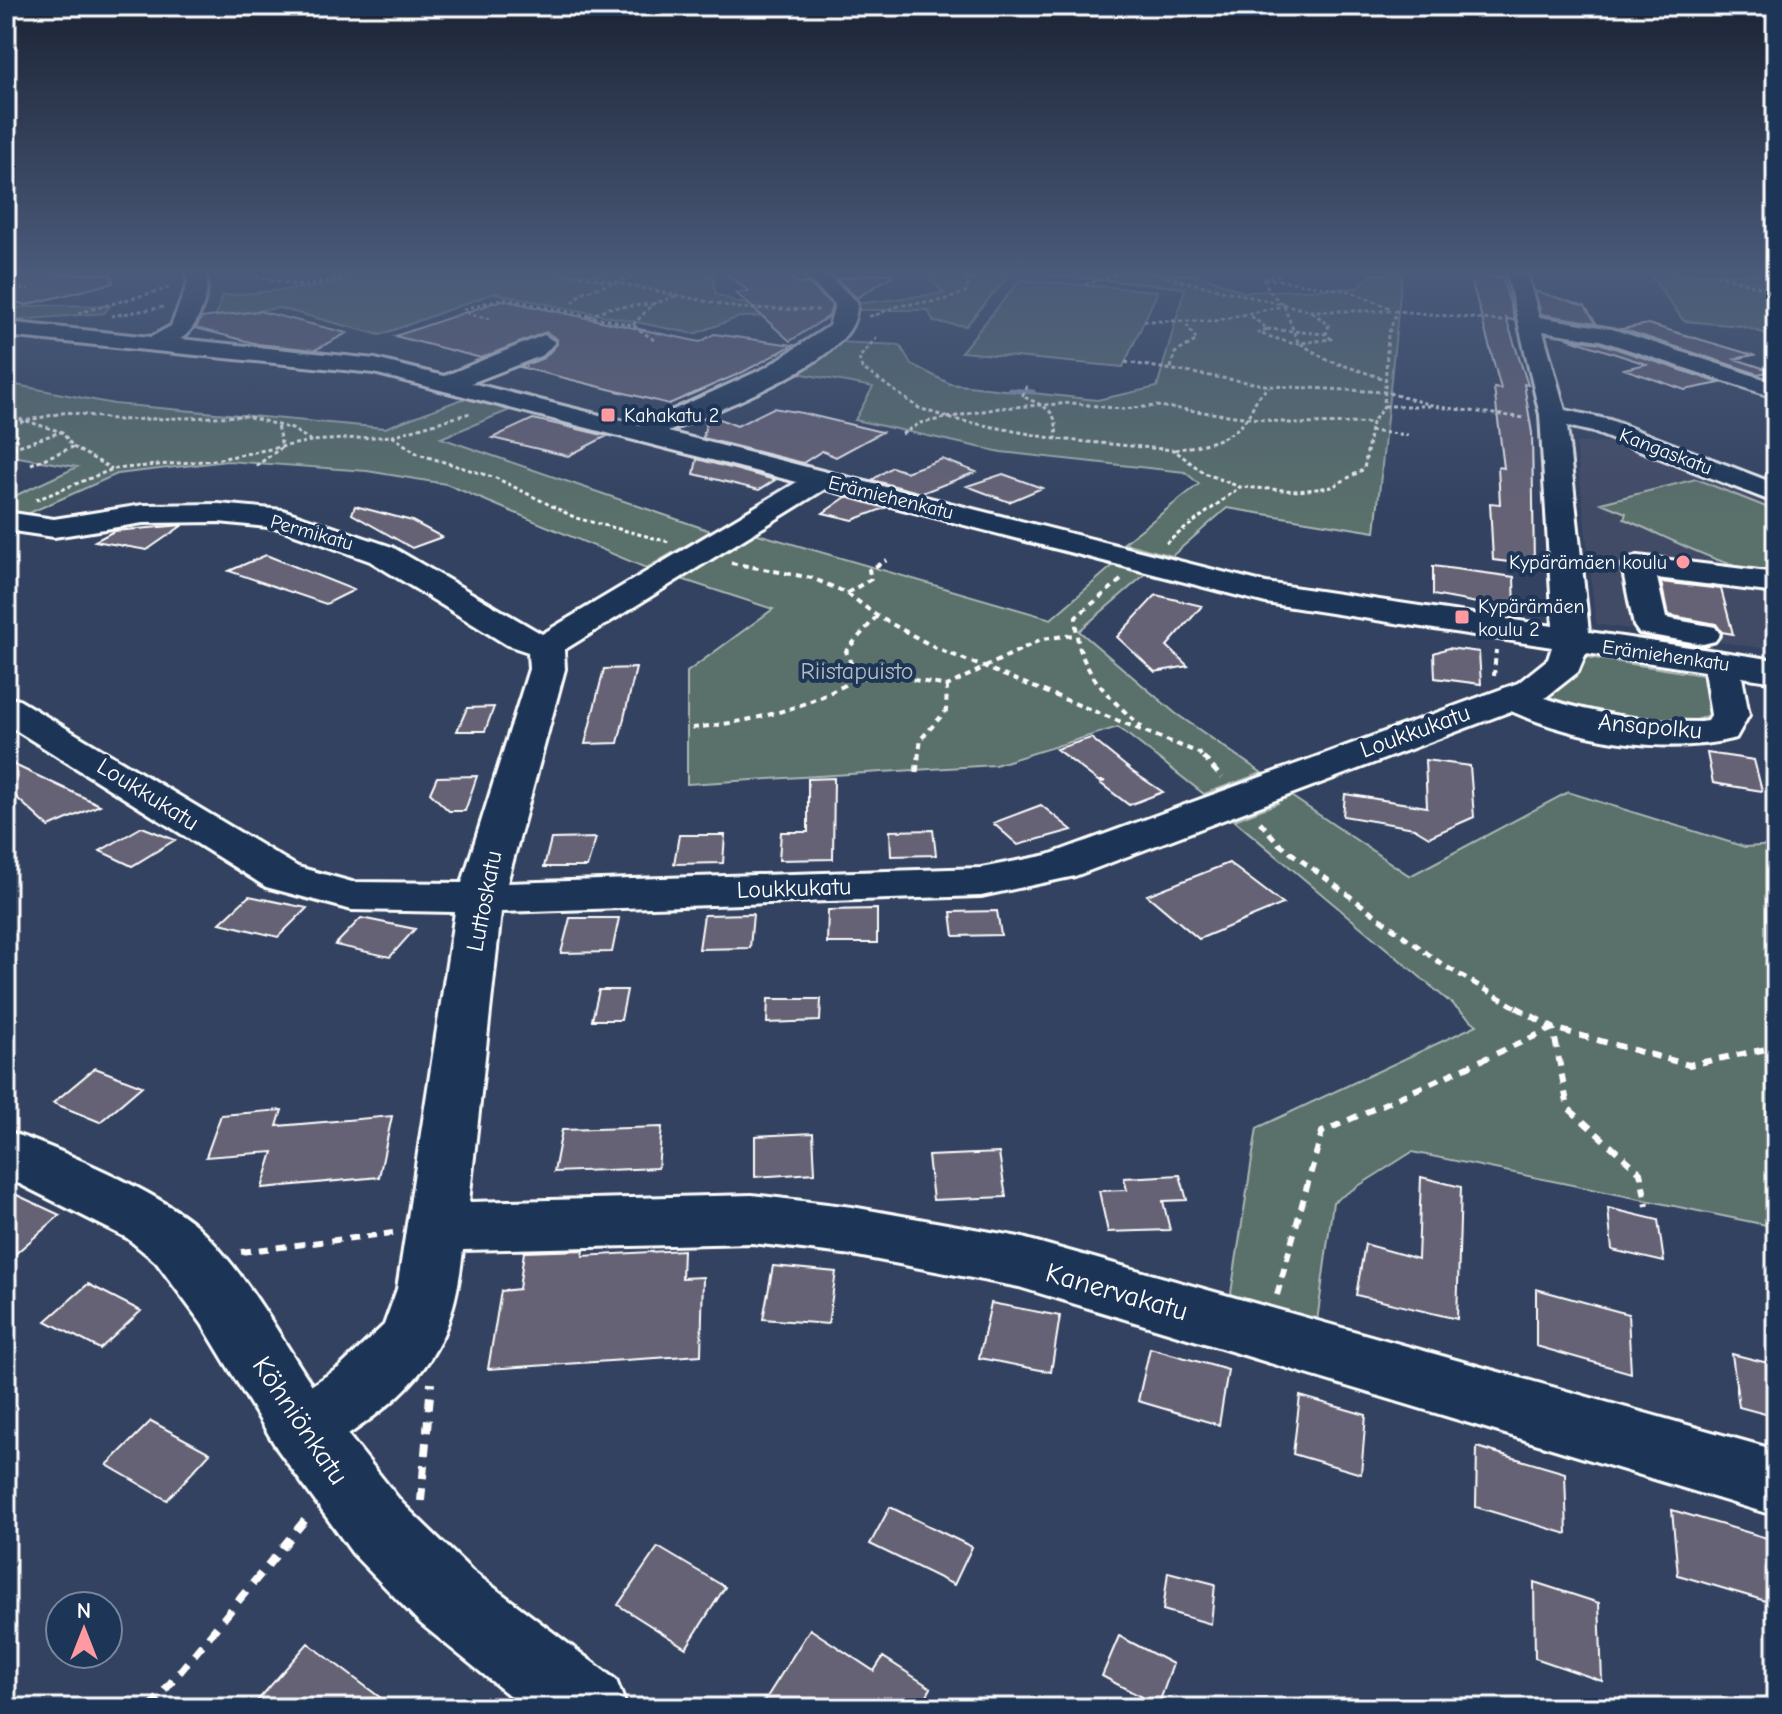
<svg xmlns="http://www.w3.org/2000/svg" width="1782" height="1714" font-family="'Comic Neue',sans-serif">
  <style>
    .built { fill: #424c66 }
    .green { fill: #5a6f6b; stroke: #acb7b5; stroke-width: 2 }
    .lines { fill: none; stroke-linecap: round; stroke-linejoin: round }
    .stream { stroke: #91a4bb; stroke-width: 5 }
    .building { fill: #666274; stroke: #fff; stroke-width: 2 }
    .minor-casing { stroke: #fff; stroke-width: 6 }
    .path-far4 { stroke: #fff; stroke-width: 3; stroke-dasharray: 4 3; stroke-linecap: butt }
    .path-far3 { stroke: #fff; stroke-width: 4; stroke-dasharray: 6 5; stroke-linecap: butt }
    .path-far2 { stroke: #fff; stroke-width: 5; stroke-dasharray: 8 6; stroke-linecap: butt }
    .path-far1 { stroke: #fff; stroke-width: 6; stroke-dasharray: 10 8; stroke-linecap: butt }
    .path { stroke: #fff; stroke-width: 8; stroke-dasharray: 13 10; stroke-linecap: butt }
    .minor { fill: #1d3557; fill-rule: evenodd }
    .poi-dot { fill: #ff9aa2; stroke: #1d3557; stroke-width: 3 }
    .labels { text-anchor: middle; stroke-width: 8; stroke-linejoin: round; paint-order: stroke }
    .far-poi-label { font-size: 20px; fill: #fff; stroke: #1d3557; text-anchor: start }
    .far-street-label { font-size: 20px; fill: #fff; stroke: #1d3557 }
    .park-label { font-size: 24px; fill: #b5bebc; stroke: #1d3557 }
    .street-label { font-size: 24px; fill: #fff; stroke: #1d3557 }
    .near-street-label { font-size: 28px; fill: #fff; stroke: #1d3557 }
  </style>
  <rect width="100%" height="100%" fill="#334260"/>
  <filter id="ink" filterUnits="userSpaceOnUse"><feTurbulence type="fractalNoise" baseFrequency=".0125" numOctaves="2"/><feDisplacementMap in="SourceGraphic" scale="16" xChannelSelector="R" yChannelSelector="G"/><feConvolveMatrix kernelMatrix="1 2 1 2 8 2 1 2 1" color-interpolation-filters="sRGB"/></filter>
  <g filter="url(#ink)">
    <path class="built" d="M1626,442L1776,500V650L1596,624L1576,443Z"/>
    <path class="green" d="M363,274H712L716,294L739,303H839L840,315L739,317L694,334L494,293L380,335L279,308L216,316L222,296L322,286Z
      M926,274H1010L966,326L934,322L928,310H860L856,304L944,293Z
      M1039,274H1198L1243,292L1356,288L1373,274H1402L1375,532L1227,508L1172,556L1124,543L1199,484L1185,472L1001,452L855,420L873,387L792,372L838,342L900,345L911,364L950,384L1097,400L1157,387L1185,288Z
      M1649,274H1776V337L1741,326L1684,321Z
      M1020,280L1158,291L1123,367L961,352Z
      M47,305L110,306L104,313L6,321V309Z
      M6,383L114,404L385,428L470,396L515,408L441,438L711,531L646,568L446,484L367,471L227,461L117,474L16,519L6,517V500L77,467L6,455Z
      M1696,479L1776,511V575C1724,569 1672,539 1624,519L1626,513L1601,503Z
      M751,532L1051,619L1117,562L1149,571L1079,631L1175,713L1262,773L1204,794L1118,727L995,765L687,784V672L773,609L675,577Z
      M1587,657L1715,677L1720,711L1691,722L1637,725L1534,698Z
      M1285,792L1410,876L1568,792L1745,847L1776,845V1227L1412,1152L1333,1202L1316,1329L1229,1306L1257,1128L1477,1025L1234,820L1278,803L1273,796Z"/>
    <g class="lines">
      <path class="stream" d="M1010,390L1033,392"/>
    </g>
    <path class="building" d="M6,274H112L113,283L26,305L6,300Z
      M726,274H787L799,284L808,283L832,305L829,316L790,341L736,293L749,291Z
      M876,274H895L857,298L836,279Z
      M1470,275L1502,277L1515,321L1506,318L1528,385L1524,384L1532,433L1534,565L1493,560L1490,503L1500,504L1498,467L1504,468L1494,388L1501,389Z
      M1535,291L1585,306L1596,323L1541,314Z
      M502,300L700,342L714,334L793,345L743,372L669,404L520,367L544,358L557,344V339L546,332L481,358L395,336Z
      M259,311L347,333L315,350L258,344L196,328L201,318Z
      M1648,324L1753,355L1735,359L1772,371L1758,374L1622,329Z
      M1567,338L1599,343L1720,383L1685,390L1624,369L1646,364Z
      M773,408L802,413L882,432L836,457L822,451L803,463L703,438L707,418L712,416L737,426Z
      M533,419L569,427L607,436L568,456L492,438Z
      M697,459L775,480L759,490L694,474Z
      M942,459L976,472L922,493L872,480L892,467L906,472Z
      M1003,474L1042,488L1009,502L967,486Z
      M846,497L885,508L853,520L823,513Z
      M355,506L412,521L442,537L412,548L352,514Z
      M183,525L147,550L95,541L114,531Z
      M266,555L354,590L326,604L229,571Z
      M1433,566L1514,577L1515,610L1433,595Z
      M1661,582L1721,589L1733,634L1722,632L1716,624L1668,615Z
      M1156,595L1202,606L1167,646L1188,666L1155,672L1117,637Z
      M1448,648L1479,652L1481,684L1435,678L1434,653Z
      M636,668L618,743L585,744L604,669Z
      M494,707L485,731H457L467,708Z
      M1091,738L1133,772L1163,792L1129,805L1100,783L1105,781H1098L1056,749Z
      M1707,753L1754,760L1762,791L1713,783Z
      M1425,760L1470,766L1474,817L1429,837L1414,828L1343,816L1345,794L1427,807Z
      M6,761L100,805L49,827L6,788Z
      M477,776L465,811H449L430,793L437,777Z
      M834,778L833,859L779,860L781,832H808V779Z
      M1041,805L1072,830L1018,845L993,823Z
      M142,827L175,840L132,866L100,851Z
      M933,830L936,855L891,856L890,831Z
      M679,835H725L723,863L674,864Z
      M596,838L587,867H544L551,839Z
      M1229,863L1283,904L1199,939L1147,895Z
      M249,896L307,908L278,937L220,923Z
      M877,909V943H827L828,910Z
      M997,911L1001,935L954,936L951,912Z
      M753,914L750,948L699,949L704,915Z
      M361,918L415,929L390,957L335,945Z
      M570,918H619L612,952L561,953Z
      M599,990H627L621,1020H592Z
      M768,999H821L820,1021L767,1023Z
      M95,1068L142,1086L100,1122L53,1103Z
      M282,1110L277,1126L392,1116L379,1177L262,1188L273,1152L206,1157L221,1115Z
      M662,1127L658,1168L554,1172L562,1130Z
      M813,1133L815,1173L755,1177V1136Z
      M999,1153L1006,1197L933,1200L928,1156Z
      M1180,1175L1187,1200L1163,1201L1170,1230L1108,1232L1099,1191L1127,1190L1124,1178Z
      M1421,1177L1461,1187L1457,1319L1356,1295L1365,1244L1418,1259Z
      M6,1190L60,1215L6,1262Z
      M1608,1208L1658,1220L1664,1262L1612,1250Z
      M584,1250L583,1256L683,1250L682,1278L703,1277L701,1355L488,1369L501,1291L519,1289L524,1252Z
      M773,1266L836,1272L828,1324L763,1319Z
      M88,1284L141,1311L100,1349L46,1321Z
      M1536,1289L1628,1314L1631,1373L1536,1346Z
      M991,1303L1060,1316L1051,1372L979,1358Z
      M1150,1348L1228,1370L1219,1425L1138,1401Z
      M1732,1354L1776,1365V1417L1739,1407Z
      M1300,1396L1366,1415L1361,1474L1293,1454Z
      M151,1421L210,1453L167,1500L107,1465Z
      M1477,1447L1565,1473L1567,1534L1476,1507Z
      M890,1507L972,1547L954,1585L870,1544Z
      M1672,1510L1767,1538L1776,1604L1678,1575Z
      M658,1547L725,1587L686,1648L618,1605Z
      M1168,1572L1215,1584L1211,1624L1163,1610Z
      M1534,1582L1599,1603L1602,1681L1535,1658Z
      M810,1629L874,1671L883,1657L931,1688L920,1708H760Z
      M1119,1636L1173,1664L1158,1706L1102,1676Z
      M308,1643L394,1708H251Z"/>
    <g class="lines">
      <g class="minor-casing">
        <path id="minor" d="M186,274H206C211,292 197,331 180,339L375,359L444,376L544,335L555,342L543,355L471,383L640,425L765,368L829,326L835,304L803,274H826L857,302C857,313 855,322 848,332C818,373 715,410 668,432L1266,583L1553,626L1540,415L1507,274H1527L1539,317L1612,329L1776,383V398L1600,340L1543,331L1565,410L1610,420L1776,484V503L1593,432L1567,426L1589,632L1776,660V682L1742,677L1749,715L1736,738C1666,756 1577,740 1511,711L1075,876L981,896L501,912L469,1202L752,1195L852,1207L1019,1237L1776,1450V1516L1019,1287L852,1255L752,1243L463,1250C453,1344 425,1382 348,1435L403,1504L472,1571L616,1680L627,1708H525L420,1623L353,1554L278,1450L202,1324L156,1262L127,1238L6,1177V1131C54,1146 160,1193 197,1226C244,1270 277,1332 312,1385L340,1367L384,1325L397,1289L455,912L352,910L266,887L6,724V697L19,700L298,867L352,882L462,883L529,669L528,652L507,645L370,561L278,528L219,522L143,523L54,537L6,530V512L54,519L143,505L219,504L283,510L392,547L542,634L797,482L374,373L6,336V322L151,337L171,326L188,283ZM825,489L1266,603L1552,647L1548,659L1518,683L1048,855L981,868L507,883L565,669L564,650ZM1586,653L1704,671L1711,715L1708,721L1701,722C1648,722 1596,715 1545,698L1578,672Z
          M1638,556L1776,573V593L1657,578L1666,618L1715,627L1720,634L1715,641L1703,644L1639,633L1634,626L1622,566L1627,559Z"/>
      </g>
      <path class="path-far4" d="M573,274L739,308L821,310
        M1153,274L1311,311H1397L1503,321
        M1716,274L1776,292
        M256,277L304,286L354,275
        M1269,277L1283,274
        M1264,278L1269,291L1284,306L1298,342L1327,360L1385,379
        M1264,278L1350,291L1392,309
        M969,280L991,274
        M1085,285L1118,274
        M6,288L29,289
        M573,303L581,293L640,274
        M1312,312L1329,325L1326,334
        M78,313L169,288
        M111,316L164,307
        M869,316C881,315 888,308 899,306C924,301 945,304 968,290V280L961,274
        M1251,316L1266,328
        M589,317L608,308L653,304
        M490,319L469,314L464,309L503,298L633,325L654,340
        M1144,321H1215L1283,306
        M633,325L653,304L676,296
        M1267,329L1326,334L1331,339L1294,344L1258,333Z
        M877,337L859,358L862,368L919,408L952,419L1056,439L1174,450L1204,473L1240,487L1299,491L1332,487L1364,469L1372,423L1384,406L1388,335L1397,311
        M1125,362L1271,386L1385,392L1439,407L1526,418
        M1171,368L1175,353L1197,340L1187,325
        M1027,386L1022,396C1046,407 1059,410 1056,439
        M1384,406H1431
        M6,415L62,432L73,447L112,469
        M20,422L67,412L119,420L246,416L292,429L310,440
        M1370,431L1408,435
        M902,434L920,423L999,408L1072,403L1121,409L1156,406L1298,424L1372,423
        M392,436L418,454L496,478L576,518L669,542
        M6,450L61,432
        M1175,450C1198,445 1228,442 1244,422C1256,406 1251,401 1269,387
        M31,464L73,447
        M256,466L282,447L277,425
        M36,500L113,469L214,460L311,441L392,436L470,413
        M1166,543L1240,487"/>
      <path class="path-far3" d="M731,563L812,578L847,593L877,616L936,648L1199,753L1204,759
        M1121,580L1076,617C1074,667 1107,696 1142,727
        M847,593L871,579L869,570L887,560
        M877,616L846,651L857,678L893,676L947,686L1042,639L1073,635
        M1494,676L1496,650
        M692,728C751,722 806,709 857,678
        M918,759L921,739L946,711L947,686"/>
      <path class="path-far2" d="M1203,757L1222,778
        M916,773L918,757
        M1260,822L1279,844L1443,965L1519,1009"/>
      <path class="path-far1" d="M1516,1007L1553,1028L1568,1108L1640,1172L1647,1206
        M241,1252L393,1233
        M1277,1295L1322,1132L1553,1028L1689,1065L1776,1047"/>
      <path class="path" d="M421,1501L431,1383
        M150,1708L310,1514"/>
      <use href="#minor" class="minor"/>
    </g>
  </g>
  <linearGradient id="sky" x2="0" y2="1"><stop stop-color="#1c2435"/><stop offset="0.53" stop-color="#4a5a7a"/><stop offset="1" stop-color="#4a5a7a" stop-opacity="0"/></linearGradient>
  <rect width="1782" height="514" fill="url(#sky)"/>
  <g class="poi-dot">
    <rect x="600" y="407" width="16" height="16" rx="4"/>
    <circle cx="1683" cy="562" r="8"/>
    <rect x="1454" y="609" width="16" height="16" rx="4"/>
  </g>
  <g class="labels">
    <g class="far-poi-label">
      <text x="624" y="422">Kahakatu 2</text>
      <text x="1667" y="569" text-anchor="end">Kypärämäen koulu</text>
      <text x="1478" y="613">Kypärämäen<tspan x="1478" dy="23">koulu 2</tspan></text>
    </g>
    <g class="far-street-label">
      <text transform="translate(1666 451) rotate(21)" y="7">Kangaskatu</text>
      <text transform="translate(891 497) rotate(14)" y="7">Erämiehenkatu</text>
      <text transform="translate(312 532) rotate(16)" y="7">Permikatu</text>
      <text transform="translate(1666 655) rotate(8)" y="7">Erämiehenkatu</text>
    </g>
    <g class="park-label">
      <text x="857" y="679">Riistapuisto</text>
    </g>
    <g class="street-label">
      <text transform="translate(1650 726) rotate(5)" y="8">Ansapolku</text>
      <text transform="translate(1415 731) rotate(-20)" y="8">Loukkukatu</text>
      <text transform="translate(148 794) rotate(32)" y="8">Loukkukatu</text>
      <text transform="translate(794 888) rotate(-2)" y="8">Loukkukatu</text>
      <text transform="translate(484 901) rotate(-79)" y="8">Luttoskatu</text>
    </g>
    <g class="near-street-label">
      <text transform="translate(1117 1291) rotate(16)" y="10">Kanervakatu</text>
      <text transform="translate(301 1420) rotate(56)" y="10">Köhniönkatu</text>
    </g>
  </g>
  <rect width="1782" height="1714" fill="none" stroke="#1d3557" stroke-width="32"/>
  <rect x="16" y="16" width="1750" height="1682" fill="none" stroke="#fff" stroke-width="3" filter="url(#ink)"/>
  <g transform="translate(84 1630)"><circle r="38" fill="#1d3557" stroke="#77869a" stroke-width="2"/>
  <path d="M0-6L14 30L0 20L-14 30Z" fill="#ff9aa2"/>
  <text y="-12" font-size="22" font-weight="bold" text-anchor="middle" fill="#ffffff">N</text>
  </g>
</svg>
